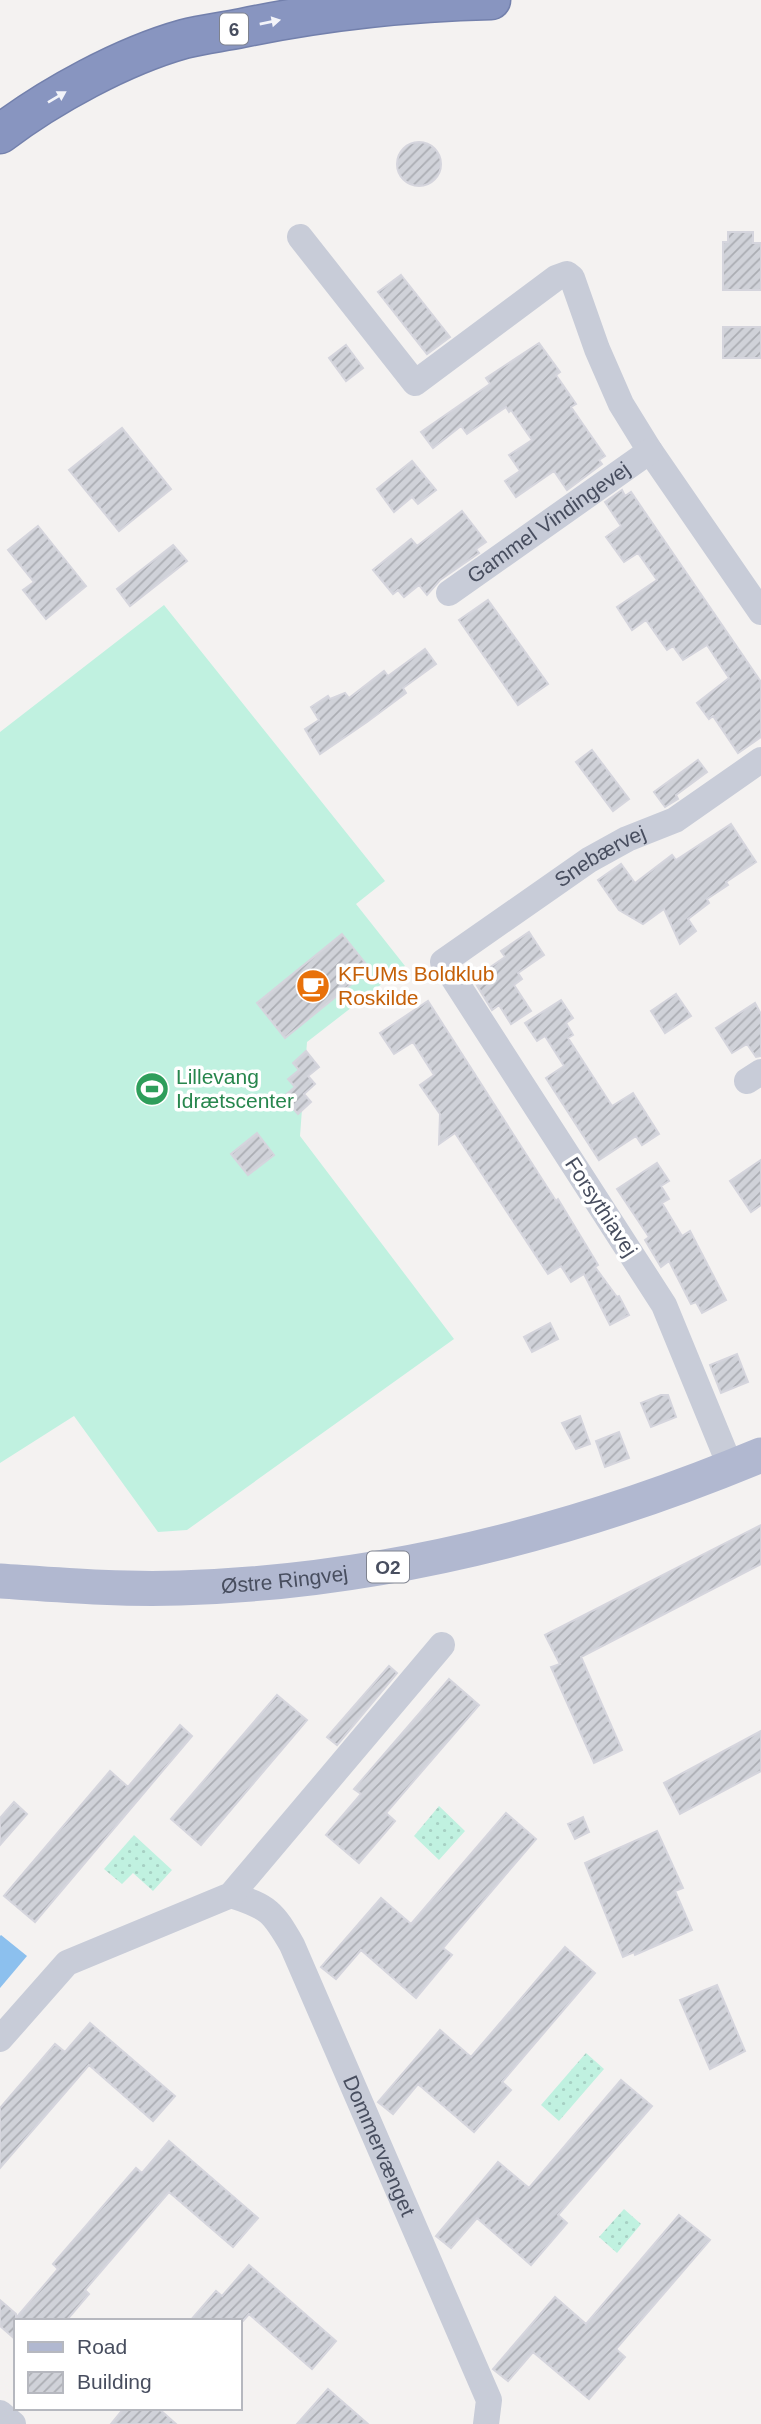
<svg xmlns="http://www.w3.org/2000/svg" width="761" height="2424" font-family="Helvetica,sans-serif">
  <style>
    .grass { fill: #c0f1e0 }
    .park { fill: url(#park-dots) }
    .water { fill: #8cc0ee }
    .building { fill: url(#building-hatch); stroke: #d5d5dd; stroke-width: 2 }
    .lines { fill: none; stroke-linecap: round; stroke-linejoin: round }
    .highway-casing { stroke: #7380ac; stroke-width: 41 }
    .minor { stroke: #c8ccd8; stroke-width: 26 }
    .major { stroke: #b1b8d0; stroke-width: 35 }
    .highway { stroke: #8895c0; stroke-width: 38 }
    .oneway { fill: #f3f4f9 }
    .labels { text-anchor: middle; stroke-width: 7; stroke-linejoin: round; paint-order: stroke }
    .shield { fill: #fff; stroke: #7f838f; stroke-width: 2 }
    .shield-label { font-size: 19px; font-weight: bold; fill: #484e5f }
    .street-label { font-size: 21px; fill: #484e5f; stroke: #fff }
    .food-label { font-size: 21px; fill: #c56008; stroke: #fff; text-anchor: start }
    .leisure-label { font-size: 21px; fill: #27864d; stroke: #fff; text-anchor: start }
  </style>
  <defs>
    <pattern id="park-dots" width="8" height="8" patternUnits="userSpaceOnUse" patternTransform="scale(1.75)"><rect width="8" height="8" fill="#c0f1e0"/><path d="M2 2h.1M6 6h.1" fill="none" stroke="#a6d0c3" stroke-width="1.8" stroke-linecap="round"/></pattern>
    <pattern id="building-hatch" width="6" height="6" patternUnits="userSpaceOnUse" patternTransform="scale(1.75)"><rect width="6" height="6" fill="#d0d2d9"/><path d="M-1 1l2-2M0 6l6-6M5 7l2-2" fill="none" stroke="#abadb3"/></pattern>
  </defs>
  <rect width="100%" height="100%" fill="#f4f2f1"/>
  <path class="grass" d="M164,605L385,881L356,904L405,966L307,1042L300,1136L454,1339L187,1530L158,1532L74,1416L0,1463V732Z"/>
  <path class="park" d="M439,1806L465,1831L439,1860L414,1836Z
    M134,1835L172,1870L153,1891L133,1873L122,1884L104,1869Z
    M586,2053L604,2069L559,2121L541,2105Z
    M624,2209L641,2224L617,2253L599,2237Z"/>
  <path class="water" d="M1,1935L27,1956L0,1988V1936Z"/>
  <path class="building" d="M397 164a22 22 0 1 1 44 0a22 22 0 1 1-44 0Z
    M728,232H753V243H761V290H723V242H728Z
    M401,275L450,337L427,354L378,292Z
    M723,327H761V358H723Z
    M539,343L560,372L556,375L576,404L571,407L605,456L599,460L602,464L567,490L554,471L516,497L505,481L520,471L509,455L532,440L511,410L509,412L506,407L467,434L461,426L433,448L421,432L490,384L486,378Z
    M346,345L363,368L346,381L329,358Z
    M122,428L171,489L119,531L69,470Z
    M412,461L436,490L418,504L412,497L394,512L377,489Z
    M622,490L625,496L631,492L761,682V737L738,753L713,716L709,719L697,703L729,678L707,645L683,660L673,646L667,650L646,620L632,630L617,607L657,580L638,553L624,562L606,537L621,526L605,502Z
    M462,511L486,542L476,549L479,553L440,580L427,595L419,585L404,597L398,590L393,594L373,570L411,539L417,546Z
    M38,526L86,586L46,619L23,590L34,582L8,550Z
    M173,545L187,561L130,606L117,589Z
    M488,600L548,684L518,705L459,620Z
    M425,649L436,664L403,688L406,693L367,722L320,754L305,729L319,720L311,707L328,696L330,699L345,693L349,698L384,671L388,676Z
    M592,750L629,799L613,811L576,762Z
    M698,760L707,772L676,795L678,799L665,807L654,792Z
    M731,824L756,862L726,882L728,885L707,899L709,903L688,919L696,931L680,944L664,909L643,924L619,910L598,880L621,864L635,883L672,855L676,860Z
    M529,932L544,955L518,973L522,979L514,985L531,1011L511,1024L499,1005L492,1010L473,979L505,957L501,951Z
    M342,934L370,969L285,1038L257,1003Z
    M676,994L691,1016L665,1033L651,1011Z
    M561,1000L573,1018L566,1023L573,1035L568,1038L612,1106L633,1093L659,1134L642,1145L636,1136L599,1160L546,1078L564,1066L545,1036L537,1041L525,1023Z
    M428,1001L556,1201L558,1199L598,1265L595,1267L617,1297L619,1296L629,1315L610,1325L584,1274L571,1282L561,1266L548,1274L455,1133L439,1144L440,1114L420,1085L434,1075L413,1042L394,1054L380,1033Z
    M755,1003L761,1014V1056L756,1057L747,1044L732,1053L716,1028Z
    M306,1051L319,1067L308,1076L315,1084L304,1094L311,1102L298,1114L283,1097L295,1087L288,1079L299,1070L293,1063Z
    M257,1133L274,1155L248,1175L231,1154Z
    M761,1160V1205L751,1212L730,1181Z
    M657,1163L669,1181L661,1186L669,1199L662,1203L682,1236L690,1231L726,1300L702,1313L696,1302L691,1304L669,1261L661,1267L645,1240L649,1237L617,1189Z
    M550,1323L558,1339L532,1352L524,1337Z
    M737,1354L748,1382L721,1393L710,1365Z
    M661,1395H668L676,1417L651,1427L641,1403Z
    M580,1416L590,1444L576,1449L562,1423Z
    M619,1432L629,1458L605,1467L596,1441Z
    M761,1525V1564L581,1657L622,1750L594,1763L551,1667L560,1664L545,1635Z
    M389,1666L397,1673L337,1745L327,1737Z
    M449,1679L479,1705L386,1813L395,1821L359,1863L326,1835L361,1794L354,1789Z
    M277,1695L307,1720L201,1845L171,1819Z
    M180,1725L192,1736L35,1922L4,1896L110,1771L128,1787Z
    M761,1731V1771L680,1814L664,1783Z
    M14,1802L27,1814L0,1845V1818Z
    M506,1813L536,1839L443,1948L452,1955L416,1998L361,1950L336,1979L321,1967L381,1898L411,1924Z
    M583,1817L589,1832L575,1839L568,1824Z
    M657,1831L683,1888L675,1891L692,1930L635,1955L634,1952L623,1957L585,1863Z
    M565,1947L595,1973L502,2082L511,2090L474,2132L418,2084L393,2114L378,2102L440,2030L471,2057Z
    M717,1985L745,2051L710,2069L680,2000Z
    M90,2023L175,2096L153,2121L89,2065L0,2168V2108L55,2044L65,2052Z
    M621,2080L652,2106L558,2215L567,2223L531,2265L477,2218L451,2248L436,2236L498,2162L529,2188Z
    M169,2141L258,2218L233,2247L169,2192L85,2290L89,2294L66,2321H16V2340L0,2326V2300L16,2314V2318L58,2269L53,2264L136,2168L142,2173Z
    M679,2215L710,2240L616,2349L625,2357L589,2399L533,2352L508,2381L493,2369L555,2297L586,2324Z
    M249,2265L336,2341L312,2369L249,2314L243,2321H190L216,2291L222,2296Z
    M328,2389L368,2424H297Z
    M124,2408H158L176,2424H111Z"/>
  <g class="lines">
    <g class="highway-casing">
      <path id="highway" d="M0,134C50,96 123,56 184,39C203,34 223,32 242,28C324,11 407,2 491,0"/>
    </g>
    <g class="minor">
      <path d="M300,237L415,383L556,278L567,274L572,278L597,349L621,404L650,451L761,612"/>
      <path id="s1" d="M449,593L650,451"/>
      <path d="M747,1081L761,1072"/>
      <path id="s2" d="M731,1468L664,1305L443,962L589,860L627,839L675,820L761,760"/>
      <path id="s3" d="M231,1895C269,1907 273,1912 292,1945L489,2400L486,2424"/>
      <path d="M0,2039L67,1963L231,1895L442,1645"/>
      <path d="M0,2413L13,2424"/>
    </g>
    <path class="major" id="s4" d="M0,1581C60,1585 120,1590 180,1588C381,1582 576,1532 761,1455"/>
    <use href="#highway" class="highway"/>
  </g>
  <defs><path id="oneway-solid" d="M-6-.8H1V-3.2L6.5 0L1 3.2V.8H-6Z" transform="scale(1.75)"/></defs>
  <g class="oneway">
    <use href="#oneway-solid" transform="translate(270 22) rotate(-11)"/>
    <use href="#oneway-solid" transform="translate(57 97) rotate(-31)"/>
  </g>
  <defs>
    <g id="cafe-disc" transform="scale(1.75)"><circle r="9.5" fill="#e8710a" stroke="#fff"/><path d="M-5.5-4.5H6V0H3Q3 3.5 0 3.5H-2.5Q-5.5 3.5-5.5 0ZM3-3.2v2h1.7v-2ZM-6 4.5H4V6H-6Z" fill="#fff"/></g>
    <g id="stadium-disc" transform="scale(1.75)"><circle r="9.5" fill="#2e9e5b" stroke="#fff"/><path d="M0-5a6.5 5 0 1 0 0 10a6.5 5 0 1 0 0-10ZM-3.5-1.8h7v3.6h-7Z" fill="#fff"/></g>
  </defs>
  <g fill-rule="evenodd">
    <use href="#cafe-disc" x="313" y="986"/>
    <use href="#stadium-disc" x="152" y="1089"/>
  </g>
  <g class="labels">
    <g class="shield">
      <rect x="220" y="13.5" width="28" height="31" rx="5"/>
      <rect x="367" y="1551.5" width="42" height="31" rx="5"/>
    </g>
    <g class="shield-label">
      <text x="234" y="36">6</text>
      <text x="388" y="1574">O2</text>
    </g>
    <g class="street-label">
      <text dy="7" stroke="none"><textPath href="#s1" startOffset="122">Gammel Vindingevej</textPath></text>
      <text dy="7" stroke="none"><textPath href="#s2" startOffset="774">Snebærvej</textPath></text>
      <text transform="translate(601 1207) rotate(57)" y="7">Forsythiavej</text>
      <text dy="7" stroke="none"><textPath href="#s4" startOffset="285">Østre Ringvej</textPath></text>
      <text dy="7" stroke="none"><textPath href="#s3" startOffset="301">Dommervænget</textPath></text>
    </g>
    <g class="food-label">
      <text x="338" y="981">KFUMs Boldklub<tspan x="338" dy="24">Roskilde</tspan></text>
    </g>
    <g class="leisure-label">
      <text x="176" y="1084">Lillevang<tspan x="176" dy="24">Idrætscenter</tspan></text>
    </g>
  </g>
  <rect x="14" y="2319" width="228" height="91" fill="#ffffff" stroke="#b6b8bf" stroke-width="2"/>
  <rect x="28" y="2342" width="35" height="10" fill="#b1b8d0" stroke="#b6b8bf" stroke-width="2"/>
  <text x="77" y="2354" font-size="21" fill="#484e5f">Road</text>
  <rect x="28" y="2372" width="35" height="21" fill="url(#building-hatch)" stroke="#b6b8bf" stroke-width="2"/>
  <text x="77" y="2389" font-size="21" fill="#484e5f">Building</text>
</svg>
